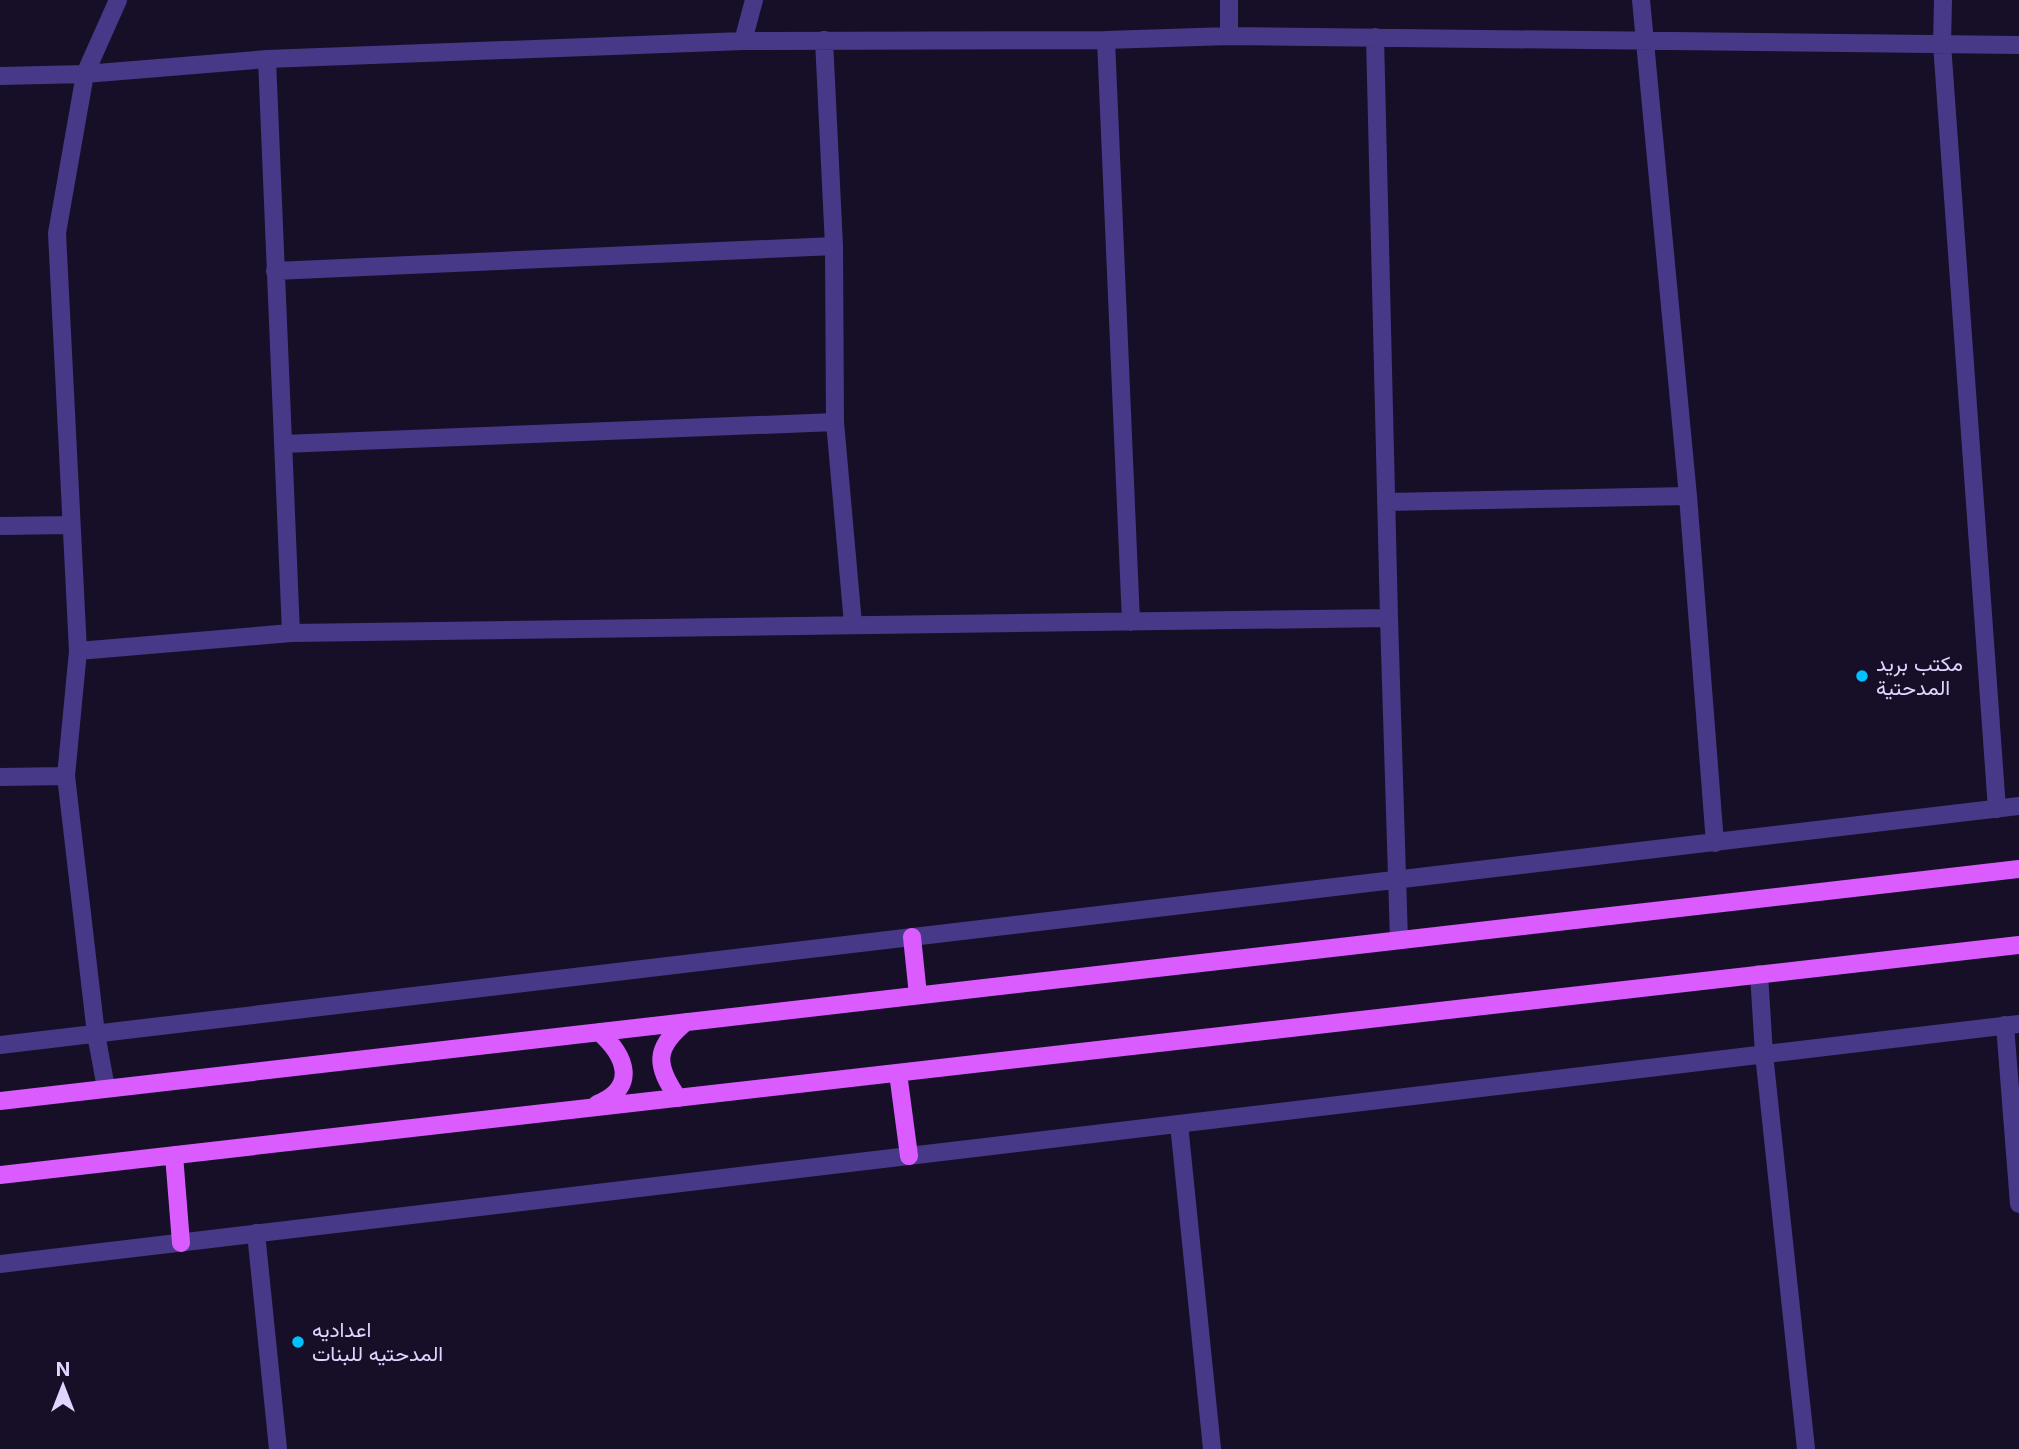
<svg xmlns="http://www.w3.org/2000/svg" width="2019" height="1449" font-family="Inter,Vazirmatn,sans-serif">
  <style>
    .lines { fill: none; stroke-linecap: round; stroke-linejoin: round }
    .minor { stroke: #473987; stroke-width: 18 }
    .major { stroke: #da5cff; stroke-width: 18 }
    .poi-dot { fill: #01c1ff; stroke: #170f27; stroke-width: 2.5 }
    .labels { text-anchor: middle; stroke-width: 5; stroke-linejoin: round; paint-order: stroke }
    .poi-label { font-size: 21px; fill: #e0d5ff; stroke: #170f27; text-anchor: start }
  </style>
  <rect width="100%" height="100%" fill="#170f27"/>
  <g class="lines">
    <path class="minor" d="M1229,0V36
      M1641,0L1688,496L1715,843
      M1943,0L1942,44L1997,809
      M1375,37L1389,618L1399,940
      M824,40L834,246L835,422L853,624
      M1106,40L1131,622
      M743,41L754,0
      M267,59L291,633
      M0,76L85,74L267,59L743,41L1106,40L1229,36L2019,45
      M275,271L834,246
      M283,444L835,422
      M1386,502L1688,496
      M0,526L71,525
      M78,651L291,633L1389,618
      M0,777L66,776
      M1759,974L1764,1054L1806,1449
      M2005,1025L2019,1204
      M0,1045L2019,806
      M106,1088L96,1034L66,776L78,651L57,233L85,74L118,0
      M1179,1124L1212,1449
      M256,1233L278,1449
      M0,1264L2019,1024"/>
    <path class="major" d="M912,937L918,995
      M898,1073L909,1156
      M678,1098C655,1065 654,1048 686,1022
      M0,1101L2019,869
      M597,1104C639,1087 625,1055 599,1032
      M174,1155L181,1243
      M0,1175L2019,945"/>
  </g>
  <g class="poi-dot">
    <circle cx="1862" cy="676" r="7"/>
    <circle cx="298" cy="1342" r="7"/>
  </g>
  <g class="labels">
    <g class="poi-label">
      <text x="1876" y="671">مكتب بريد<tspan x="1876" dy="24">المدحتية</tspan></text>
      <text x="312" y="1337">اعداديه<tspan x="312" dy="24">المدحتيه للبنات</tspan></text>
    </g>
  </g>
  <g transform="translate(63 1386)" stroke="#170f27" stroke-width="5" paint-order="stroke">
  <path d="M0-5L12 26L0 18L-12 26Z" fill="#e0d5ff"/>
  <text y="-10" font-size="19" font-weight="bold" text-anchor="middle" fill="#e0d5ff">N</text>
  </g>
</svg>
